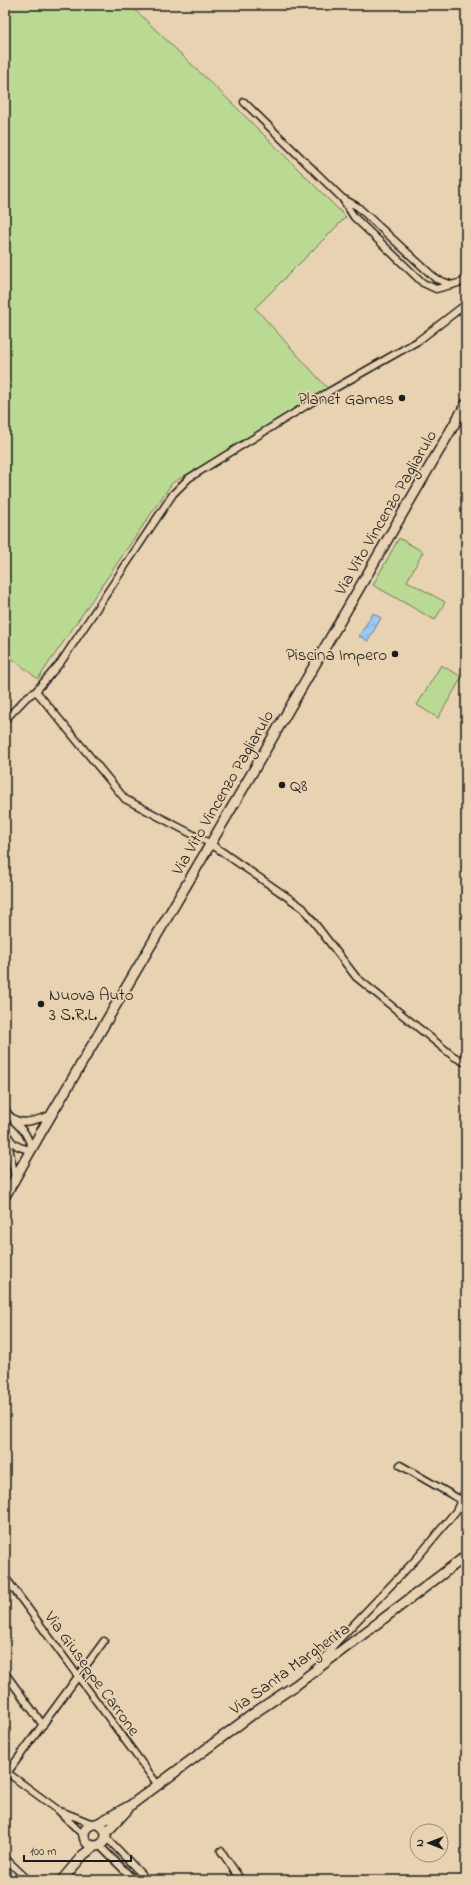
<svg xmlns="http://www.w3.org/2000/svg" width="471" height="1885" font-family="'Indie Flower',sans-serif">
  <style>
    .green { fill: #bad993; stroke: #6b7a58 }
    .water { fill: url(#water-waves); stroke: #68839f }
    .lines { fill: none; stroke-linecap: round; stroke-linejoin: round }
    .street-casing { stroke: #1c1c1c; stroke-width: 9 }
    .secondary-casing { stroke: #1c1c1c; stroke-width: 12 }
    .street { stroke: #e8d2b1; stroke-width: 6 }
    .secondary { stroke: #e8d2b1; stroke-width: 9 }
    .poi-dot { fill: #1c1c1c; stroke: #e8d2b1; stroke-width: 1.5 }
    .labels { text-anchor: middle; stroke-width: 3.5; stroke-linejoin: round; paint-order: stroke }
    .poi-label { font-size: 17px; fill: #1c1c1c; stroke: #e8d2b1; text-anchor: end }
    .street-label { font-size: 17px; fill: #1c1c1c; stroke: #e8d2b1 }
  </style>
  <defs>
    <pattern id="water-waves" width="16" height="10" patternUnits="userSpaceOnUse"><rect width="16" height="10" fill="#9bc8f6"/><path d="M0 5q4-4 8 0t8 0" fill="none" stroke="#85abd2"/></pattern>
  </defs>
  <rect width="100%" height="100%" fill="#e8d2b1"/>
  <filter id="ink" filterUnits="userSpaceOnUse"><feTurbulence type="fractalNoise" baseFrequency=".025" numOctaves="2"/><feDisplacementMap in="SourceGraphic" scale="8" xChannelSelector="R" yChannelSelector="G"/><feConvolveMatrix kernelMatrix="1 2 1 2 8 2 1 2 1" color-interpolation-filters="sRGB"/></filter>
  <g filter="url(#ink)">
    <path class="green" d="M5,5H130L239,110L346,217L255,308L330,391L172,483L38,679L9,656L5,649Z
      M399,538L423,552L407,581L445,602L435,620L373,585Z
      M441,665L462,677L438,718L417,705Z"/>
    <path class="water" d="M373,613L381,618L368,641L359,636Z"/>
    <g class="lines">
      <g class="street-casing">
        <path id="street" d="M244,102L342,198L354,217L423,283L436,289L466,281
          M344,199L358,207L436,279L453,285
          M36,691L125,799L211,844L303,908L356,977L453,1056L466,1063
          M5,720L27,697L36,691L61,662L173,494L189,478L330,391L418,341L466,304
          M5,1109C15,1129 34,1121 51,1115
          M14,1121L25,1133L32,1147
          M5,1126L15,1178
          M8,1136C14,1146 20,1148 31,1150
          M400,1465L466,1503
          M5,1577L158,1785
          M322,1663L333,1646L417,1558L456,1511L466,1489
          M5,1673L43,1725
          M5,1771L58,1810L85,1837
          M5,1776L104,1641
          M63,1812L93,1824
          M106,1837L147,1880
          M99,1845L134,1880
          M221,1851L241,1880
          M5,1858L28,1880"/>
      </g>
      <g class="secondary-casing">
        <path id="secondary" d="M5,1196L40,1134L241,792L466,404
          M97,1824L131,1805L257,1711L296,1685L466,1556
          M84 1835a11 11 0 1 1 22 0a11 11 0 1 1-22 0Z
          M106,1833L128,1809
          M62,1880L83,1855L95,1846"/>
      </g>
      <use href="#street" class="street"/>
      <use href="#secondary" class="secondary"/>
    </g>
  </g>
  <g class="poi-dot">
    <circle cx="402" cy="398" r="4"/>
    <circle cx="395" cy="654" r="4"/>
    <circle cx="282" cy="785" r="4"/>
    <circle cx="41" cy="1004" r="4"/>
  </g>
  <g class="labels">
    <g class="poi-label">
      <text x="394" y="404">Planet Games</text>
      <text x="387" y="660">Piscina Impero</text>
      <text x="290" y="791" text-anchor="start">Q8</text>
      <text x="49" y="1000" text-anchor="start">Nuova Auto<tspan x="49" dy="20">3 S.R.L.</tspan></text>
    </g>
    <g class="street-label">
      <text transform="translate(385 512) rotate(-60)" y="6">Via Vito Vincenzo Pagliarulo</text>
      <text transform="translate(222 792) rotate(-60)" y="6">Via Vito Vincenzo Pagliarulo</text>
      <text transform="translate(289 1668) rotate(-36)" y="6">Via Santa Margherita</text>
      <text transform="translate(93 1673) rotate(54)" y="6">Via Giuseppe Carrone</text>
    </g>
  </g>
  <rect width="471" height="1885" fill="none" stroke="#e8d2b1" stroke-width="20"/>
  <rect x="10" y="10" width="451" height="1865" fill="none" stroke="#1c1c1c" stroke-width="1.5" filter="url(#ink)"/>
  <g transform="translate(429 1843) rotate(270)"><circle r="19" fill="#e8d2b1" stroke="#968975"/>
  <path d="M0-3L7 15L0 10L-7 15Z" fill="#1c1c1c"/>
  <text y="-6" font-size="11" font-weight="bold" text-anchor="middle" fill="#1c1c1c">N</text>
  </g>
  <path d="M24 1855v6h107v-6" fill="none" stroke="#1c1c1c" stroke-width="2"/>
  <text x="30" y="1855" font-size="12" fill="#1c1c1c" stroke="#e8d2b1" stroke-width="3" paint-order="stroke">100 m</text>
</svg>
